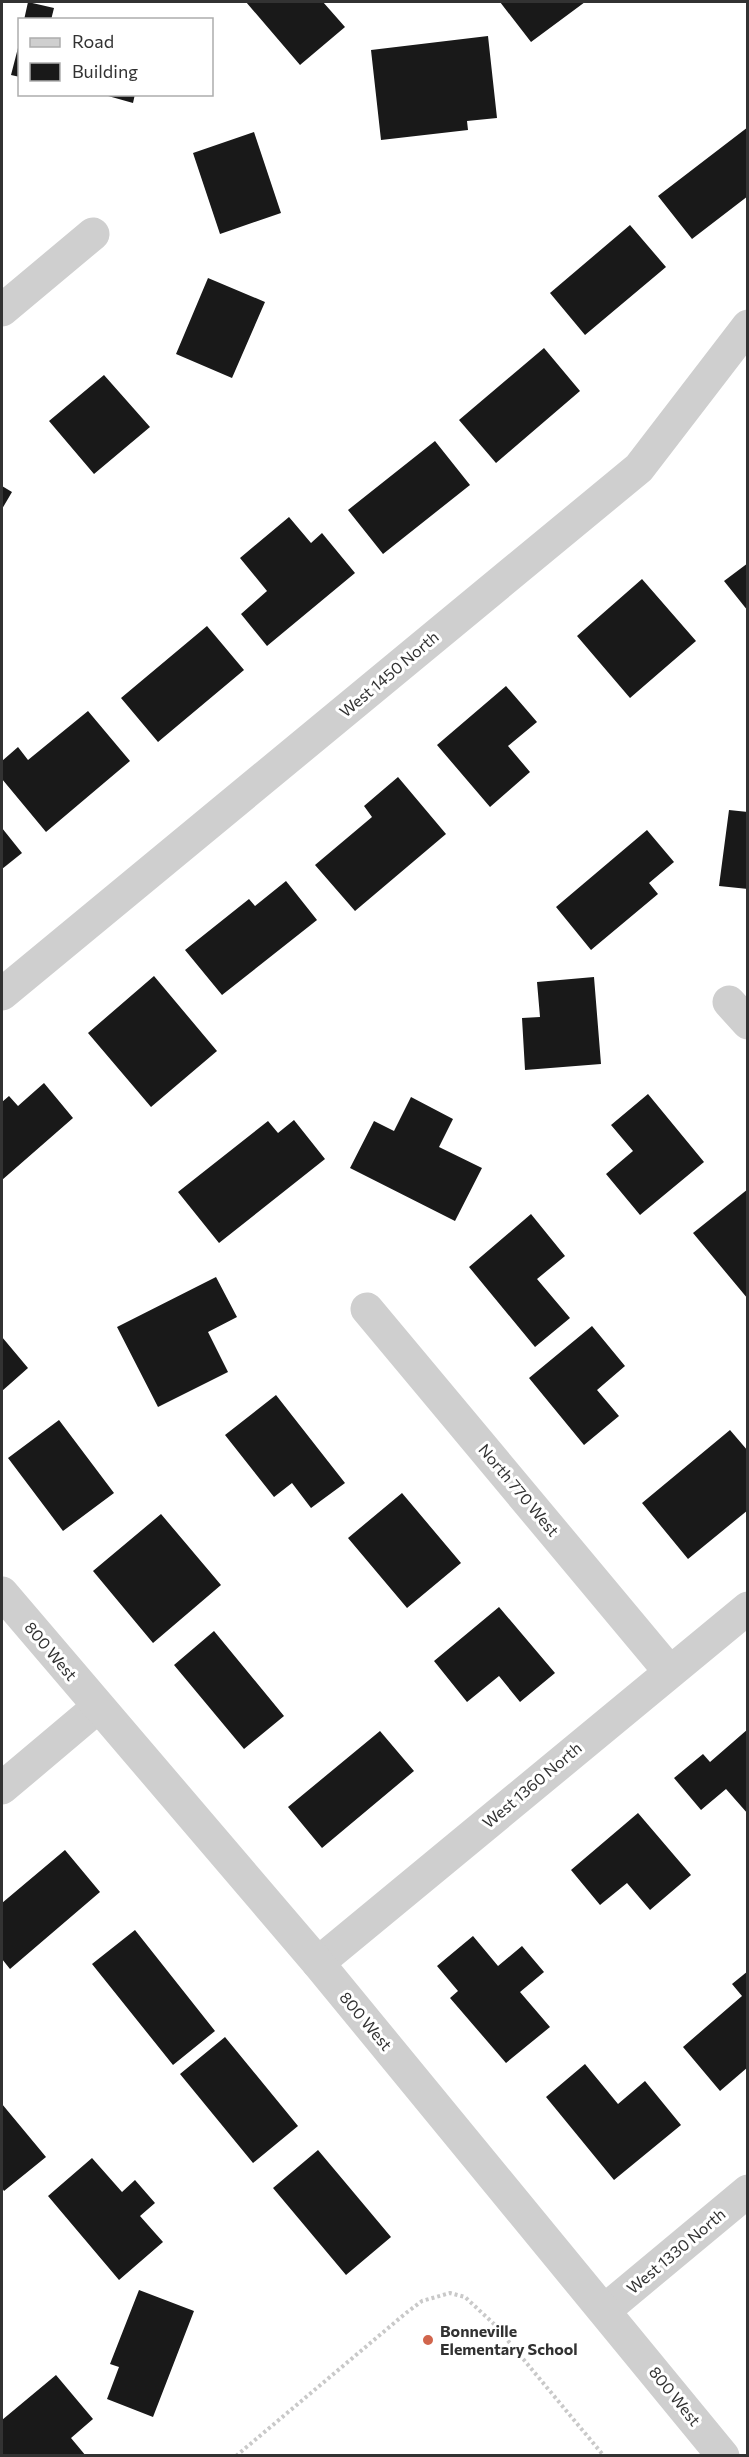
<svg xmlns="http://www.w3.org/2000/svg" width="749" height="2457" font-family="Commissioner,sans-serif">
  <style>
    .building { fill: #191919 }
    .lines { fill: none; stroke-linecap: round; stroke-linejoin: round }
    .path { stroke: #c9c9c9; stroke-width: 4; stroke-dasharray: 3 3; stroke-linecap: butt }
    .minor { stroke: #cfcfcf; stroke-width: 33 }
    .tertiary { stroke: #cfcfcf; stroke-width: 33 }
    .poi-dot { fill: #d1654c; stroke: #fff; stroke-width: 2 }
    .labels { text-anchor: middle; stroke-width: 6; stroke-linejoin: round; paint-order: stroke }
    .street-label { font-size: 16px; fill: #323232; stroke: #fff }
    .poi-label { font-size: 16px; font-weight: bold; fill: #323232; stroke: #fff; text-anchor: start }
  </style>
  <rect width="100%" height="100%" fill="#fff"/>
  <path class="building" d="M28,2L54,8L51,20H24Z
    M246,2H323L345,27L300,65Z
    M500,2H585L531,42Z
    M488,36L497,118L467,121L468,130L381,140L371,50Z
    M19,44H20V77L11,75Z
    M101,94H135L133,103Z
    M748,127V196L692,239L658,196Z
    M254,132L281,213L220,234L193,153Z
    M630,225L666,267L585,335L550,293Z
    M208,278L265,302L232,378L176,354Z
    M544,348L580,391L496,463L459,420Z
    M104,375L150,427L94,474L49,421Z
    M435,441L470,485L383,554L348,510Z
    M2,486L12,492L2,509Z
    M289,517L311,543L322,533L355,573L267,646L241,614L267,591L240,558Z
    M748,563V611L724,581Z
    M642,579L696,641L630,698L577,636Z
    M207,626L244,670L158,742L121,698Z
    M506,686L537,722L508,746L530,772L490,807L437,745Z
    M88,711L130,761L46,832L2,779V761L18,747L28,760Z
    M398,777L446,834L355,911L315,865L372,817L364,806Z
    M729,810L748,812V889L719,886Z
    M2,828L22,853L2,869Z
    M647,830L674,862L649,883L658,894L591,950L556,907Z
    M286,881L317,920L222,995L185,950L249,899L255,906Z
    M154,976L217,1051L151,1107L88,1033Z
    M594,977L601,1064L525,1070L522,1018L540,1017L537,982Z
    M44,1083L73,1118L2,1180V1102L9,1096L18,1106Z
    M648,1094L704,1162L640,1215L606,1174L633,1151L611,1125Z
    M411,1097L453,1119L439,1147L482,1168L455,1221L350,1168L374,1121L394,1131Z
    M294,1120L325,1159L219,1243L178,1192L268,1121L278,1133Z
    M748,1189V1299L693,1233Z
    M531,1214L565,1256L537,1279L570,1318L535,1347L469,1267Z
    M216,1277L237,1317L208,1332L228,1372L158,1407L117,1327Z
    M592,1326L625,1366L597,1390L619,1416L584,1445L529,1378Z
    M2,1337L28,1368L2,1391Z
    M276,1395L345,1483L311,1508L292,1483L274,1497L225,1435Z
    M59,1420L114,1493L63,1531L8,1458Z
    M730,1430L748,1451V1510L688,1559L642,1503Z
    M402,1493L461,1563L407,1608L348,1538Z
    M161,1514L221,1585L153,1643L93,1571Z
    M499,1607L555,1673L520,1702L499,1676L467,1702L434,1661Z
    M214,1631L284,1716L244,1749L174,1665Z
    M748,1729V1814L726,1789L701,1810L674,1778L703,1754L710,1762Z
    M380,1731L414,1771L322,1848L288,1807Z
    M638,1813L691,1875L650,1910L627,1883L600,1905L571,1870Z
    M65,1850L100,1892L10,1969L2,1959V1903Z
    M135,1930L215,2031L173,2065L92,1964Z
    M473,1936L498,1966L522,1946L544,1972L520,1992L550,2027L506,2063L450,1998L458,1991L437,1966Z
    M748,1971V2067L720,2091L683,2047L742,1996L732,1984Z
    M225,2037L298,2126L253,2163L180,2074Z
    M585,2064L618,2104L645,2081L681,2125L614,2180L546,2097Z
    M2,2104L46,2157L4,2191L2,2188Z
    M318,2150L391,2237L346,2275L273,2188Z
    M92,2158L122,2192L135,2180L155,2203L140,2216L163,2242L119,2280L48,2196Z
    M139,2290L194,2311L153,2417L107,2399L119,2367L110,2364Z
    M56,2375L93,2419L71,2438L86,2456H2V2420Z"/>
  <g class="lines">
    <path class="path" d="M236,2456L406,2313L422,2301L450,2293L465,2297L494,2324L604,2456"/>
    <path class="minor" d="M2,310L93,234
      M2,994L639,468L748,326
      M729,1002L748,1023
      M367,1309L670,1672
      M2,1788L98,1707
      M318,1963L748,1608
      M605,2310L748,2191"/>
    <path class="tertiary" d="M2,1593L318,1963L723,2456"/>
  </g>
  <circle class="poi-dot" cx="428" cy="2340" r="6"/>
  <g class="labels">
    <g class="street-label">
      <text transform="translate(389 674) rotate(-40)" y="6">West 1450 North</text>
      <text transform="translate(519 1490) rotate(50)" y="6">North 770 West</text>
      <text transform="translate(51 1651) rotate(50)" y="6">800 West</text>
      <text transform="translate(532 1785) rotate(-40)" y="6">West 1360 North</text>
      <text transform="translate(366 2021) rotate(50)" y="6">800 West</text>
      <text transform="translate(676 2251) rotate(-40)" y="6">West 1330 North</text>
      <text transform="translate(675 2396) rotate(51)" y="6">800 West</text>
    </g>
    <g class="poi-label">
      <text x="440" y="2337">Bonneville<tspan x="440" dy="18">Elementary School</tspan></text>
    </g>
  </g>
  <rect width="749" height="2457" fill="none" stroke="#323232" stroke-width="6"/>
  <rect x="18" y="18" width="195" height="78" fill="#ffffff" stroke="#adadad" stroke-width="1.5"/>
  <rect x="30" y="38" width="30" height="9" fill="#cfcfcf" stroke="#adadad" stroke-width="1.5"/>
  <text x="72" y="48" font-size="18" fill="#323232">Road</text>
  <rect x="30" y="63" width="30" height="18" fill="#191919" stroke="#adadad" stroke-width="1.5"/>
  <text x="72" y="78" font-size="18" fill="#323232">Building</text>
</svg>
